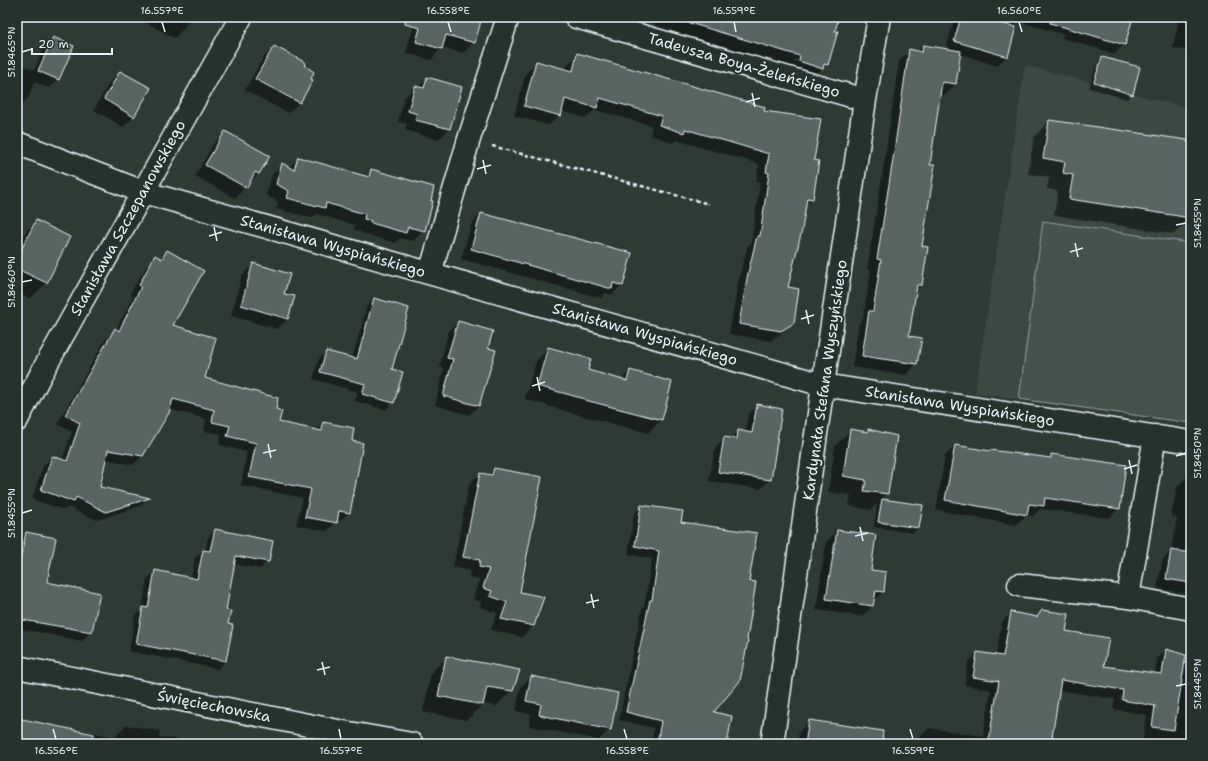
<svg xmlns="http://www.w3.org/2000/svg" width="1208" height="761" font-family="'Shantell Sans',sans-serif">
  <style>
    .built { fill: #3b4843 }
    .green { fill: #45524e; stroke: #96a2a3 }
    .shadow { fill: #0007; fill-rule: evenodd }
    .building { fill: #596563; stroke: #e8f1f8 }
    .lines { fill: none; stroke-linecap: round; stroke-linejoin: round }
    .minor-casing { stroke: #e8f1f8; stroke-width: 25 }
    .tertiary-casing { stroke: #e8f1f8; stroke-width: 25 }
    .path { stroke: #e8f1f8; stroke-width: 2.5; stroke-dasharray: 4 3; stroke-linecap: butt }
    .minor { stroke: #26332d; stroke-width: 22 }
    .tertiary { stroke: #26332d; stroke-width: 22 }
    .ticks { fill: none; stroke: #e8f1f8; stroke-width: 1.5 }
    .labels { text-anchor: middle; stroke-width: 4; stroke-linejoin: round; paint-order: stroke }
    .street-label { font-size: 15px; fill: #e8f1f8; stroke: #26332d }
    .neatline { fill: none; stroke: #e8f1f8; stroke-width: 1.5 }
    .ticks-label { font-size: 10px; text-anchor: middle; fill: #e8f1f8 }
  </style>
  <rect width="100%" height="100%" fill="#2e3b35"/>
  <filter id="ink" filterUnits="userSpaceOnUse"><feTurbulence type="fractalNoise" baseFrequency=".025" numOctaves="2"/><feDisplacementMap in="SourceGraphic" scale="8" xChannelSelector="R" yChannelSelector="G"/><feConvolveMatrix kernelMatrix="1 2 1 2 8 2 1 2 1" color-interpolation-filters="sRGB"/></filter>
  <g filter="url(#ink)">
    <path class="built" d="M1025,65L1191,109V423L975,393Z"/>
    <path class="green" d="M1043,221L1191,243V423L1019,399Z"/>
    <path class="shadow" d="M136,17H190L184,28L174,38Z
      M318,17H329L325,21Z
      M416,17H481L474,42L463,53L442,47L431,60L406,53Z
      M656,17H838L827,64L812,78L789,71L790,67L654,25ZM794,59L820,67V69L794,61Z
      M955,17H1132L1124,44L1115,54L1062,38L1063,34L1017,21L1007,56L997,66L960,54L956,84L945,95L939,94L929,165L921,247V285L915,291L908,337L916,364L906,375L852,367L859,323L863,318L871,270H867L883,170L899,61L910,51L917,52L923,46L946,49Z
      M1179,17H1191V51L1173,48Z
      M53,38L58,79L49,88L34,82L29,97L20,106L17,105V63L34,70L44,47Z
      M274,47L303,66L309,79L311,80L299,103L288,113L245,90L263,58Z
      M578,55L763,111L813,161L812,198L805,206L787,288L793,322L782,333L770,341L729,334L738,284L747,247L751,243L760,183L756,182L759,164L676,140L673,143L650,135L652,126L595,110L586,118L561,111L560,115L549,125L514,116L526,73L536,63L566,70L567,65Z
      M1102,58L1132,94L1127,99L1089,88L1097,63Z
      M120,72L134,117L123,127L94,110L109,83Z
      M427,78L461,87L449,129L438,140L405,130L407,124L398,122L404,98L415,87L418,88Z
      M1049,121L1191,143V208L1189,218L1174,234L1054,215L1058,191L1047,189L1049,177L1028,174L1034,137Z
      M225,132L258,174L235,198L195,176L214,143Z
      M298,158L365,177L372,171L424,231L413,241L400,238L395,243L361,233V232L354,230L355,225L317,214L313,218L276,209L278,202L266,195L272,175L282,164L289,168Z
      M481,214L622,285L612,295L606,293L601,298L461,259L472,223Z
      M36,221L69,238L46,283L30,299L17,292V244L21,237Z
      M167,251L171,326L204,379L274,410L278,423L316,430L324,423L351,441L349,512L340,521L336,520V522L327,531L296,525L303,498L241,486L247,452L219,445L221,434L204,431L206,419L169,409L142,456L133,465L105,459L99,488L148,498L140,506L97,520L68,507L64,510L32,499L43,466L52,457L62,460L72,432L57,424L106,338L116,330L133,296L130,294L147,265L156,256L160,259Z
      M253,265L283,294L288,318L277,329L231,316L242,275Z
      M374,299L390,370L393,402L386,410L355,401L358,392L313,379L319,359L326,352L352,359L367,306Z
      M458,322L487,349L479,406L469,415L435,405L444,368L439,367L449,331Z
      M549,348L586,370L621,380L630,371L671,382L661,420L648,433L572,413L525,399L536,361Z
      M757,405L770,479L761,489L709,481L715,448L724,438L731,439L738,431L745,433L748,415Z
      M851,430L866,432L869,430L887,494L881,500L922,506L918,528L913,533L874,527L877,504L871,510L849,506L851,495L828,492L835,446Z
      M955,446L989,452L990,451L1049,458L1052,455L1119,508L1109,518L1040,509L1033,516L1026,515L1016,525L936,510L945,456Z
      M494,469L519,592L542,598L533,626L522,637L491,630L497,613L480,607L481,602L473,599L479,580L469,578L470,571L453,567L469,484L480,474L488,475Z
      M1186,477L1191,478V595L1157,588L1162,561L1171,551L1177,518L1171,517L1177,487Z
      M642,506L680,522L748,582L712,713L726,744H651L654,728L619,720L642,609L644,607L652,559L628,554L634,514Z
      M215,530L268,561L260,569L233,564L224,611L227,625L225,661L218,669L129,651L135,616L142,610L147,579L155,571L191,578L195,558L203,551H205L208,538Z
      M837,531L870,570L885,573L883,592L873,601V606L862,616L816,610L826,542Z
      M26,533L46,583L98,593L91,632L82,641L17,628V543Z
      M1042,611L1103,667L1155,674L1157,659L1166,650L1177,653H1191V744H1142L1147,715L1113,709L1115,699L1058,690L1050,744H919L920,736L929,728L983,736L991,690L965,685L968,662L977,653L996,656L1002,622L1011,613L1035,618Z
      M447,657L512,690L496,706L483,704L467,720L423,712L431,673Z
      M531,677L610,729L599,740L529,726L531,714L516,711L520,688Z
      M17,719L116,737L117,734L126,725L160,731L159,737L204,743L17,744Z
      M809,721L881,744H797L799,732Z"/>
    <path class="building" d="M406,17H482L475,43L446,35L442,49L416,42L420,28L405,24Z
      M687,17H839L835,31H838L828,65L824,64L823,69L799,61L800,56L686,22Z
      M961,17H977L1016,27L1008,57L954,41Z
      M1051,17H1133L1125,45L1050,23Z
      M53,37L74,46L59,80L38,71Z
      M923,45L961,51L956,84L942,82L930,165H935L922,246L928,247L922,285H917L909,336L922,338L917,364L862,356L869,311H873L881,260L877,259L893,159L909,49L922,52Z
      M274,46L299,59L306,63L304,65L314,72L311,79L313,80L300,103L255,79Z
      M577,53L734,98L765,107L764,111L821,119L814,160L819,161L813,199L807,198L802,230L788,287L799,289L794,323L781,331L739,324L748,273L757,236H760L769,173L766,172L769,154L685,129L684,133L659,125L662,116L600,98L597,108L565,99L561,116L524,106L536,61L573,71Z
      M1102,57L1140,67L1133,95L1094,82Z
      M120,71L151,88L134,117L104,99Z
      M427,77L462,87L450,129L415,120L417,114L408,111L415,86L424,88Z
      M1049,120L1187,140V142H1191V218L1069,199L1073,175L1063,173L1065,162L1043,158Z
      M225,131L270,156L259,174L255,172L247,188L205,165Z
      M298,157L369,177L371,169L434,187L431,201H433L425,231L408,227L406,233L371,223V221L364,219L365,214L326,203L325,208L287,198L289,191L276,184L282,163L294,170Z
      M481,213L632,253L623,286L613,283L612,289L471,249Z
      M36,220L70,237L47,283L17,269V258Z
      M167,250L204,271L173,325L216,338L205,378L278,398L276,409L282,411L279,422L322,431L323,422L354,428L352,441L363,443L357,477L350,513L339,511L337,523L305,517L311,489L249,477L256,443L227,436L230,426L212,422L214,410L173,399L169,413L143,456L108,450L100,487L150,498L106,512L76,497L74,502L41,490L52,456L67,461L80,423L65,415L115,328L119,331L141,287L139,285L155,255L162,259Z
      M253,263L290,274L284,294L295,296L288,319L241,305Z
      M374,298L409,308L392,369L403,372L394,403L362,394L365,384L320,372L326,351L357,359Z
      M458,321L493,331L488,348L496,350L479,406L443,396L453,359L447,358Z
      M548,347L591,359L588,370L627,381L630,370L672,382L662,420L585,400V399L537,386Z
      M757,404L782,409L771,480L718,472L724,437L737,439L738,430L752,433Z
      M850,429L868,432V429L897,436L888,494L864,491L866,480L843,476Z
      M955,445L990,451V450L1051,458V454L1126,465L1120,509L1045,498L1044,506L1029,504L1027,515L945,500Z
      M494,468L542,477L520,592L544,597L534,626L501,619L507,602L490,596L492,591L483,588L489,569L479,567L480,560L463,557L480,473L492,475Z
      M882,499L923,505L919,528L878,522Z
      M641,505L683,511L681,522L757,533L749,581L756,582L747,640H748L740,681L714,712L732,716L727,744H688L658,738L661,721L626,712L650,600H652L659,551L635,546Z
      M215,529L273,541L269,562L236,556L226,610L231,611L228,624L233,625L226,661L136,644L143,607L148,608L155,570L197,579L203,550L210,551Z
      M837,530L876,535L871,570L886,572L884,592L876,591L873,606L826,599Z
      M26,532L56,538L47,582L100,593L92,632L17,619V574Z
      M1171,550L1191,553V583L1166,579Z
      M1042,610L1069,614L1066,631L1109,638L1104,666L1162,674L1166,649L1186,655L1174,730L1152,727L1155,706L1122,700L1123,690L1061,680L1051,744H988L999,681L973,677L977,652L1003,656L1011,612L1037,617Z
      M446,656L520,670L513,691L487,687L483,705L438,696Z
      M531,676L618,693L611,730L539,715L541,704L526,701Z
      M17,718L94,734L93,744H17Z
      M809,720L883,731L882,744H805Z"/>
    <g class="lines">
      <g class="minor-casing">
        <path id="minor" d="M576,17L865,100
          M17,143L143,192L823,385L1191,442
          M430,273L469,139L508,17
          M17,420L41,374L241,17
          M1155,436L1128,597L1191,609
          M1019,585L1128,597
          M772,744L823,385L865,100L879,17"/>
      </g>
      <g class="tertiary-casing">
        <path id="tertiary" d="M17,667L338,731L412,744"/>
      </g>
      <path class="path" d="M492,146L709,204"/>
      <use href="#minor" class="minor"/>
      <use href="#tertiary" class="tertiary"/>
    </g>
  </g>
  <path class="ticks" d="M162,22L165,32M448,22L451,32M734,22L736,32M1019,22L1022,32M22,52L32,49M752,93L755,107M746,102L760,98M483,160L486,174M477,169L491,165M1176,225L1186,223M214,227L217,241M209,236L222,232M1075,243L1078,257M1070,252L1083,248M22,282L32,280M806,310L809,324M801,319L814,315M537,377L540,391M532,386L545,382M268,444L271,458M263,453L276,450M1176,456L1186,453M1129,460L1132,474M1124,469L1137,465M22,513L32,510M860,527L863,541M855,536L868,533M591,594L594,608M586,603L599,600M322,662L325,675M317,670L330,667M1176,686L1186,684M53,729L56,739M339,729L341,739M624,729L627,739M910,729L913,739"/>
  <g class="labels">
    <g class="street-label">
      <text transform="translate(744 65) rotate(16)" y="5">Tadeusza Boya-Żeleńskiego</text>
      <text transform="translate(128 218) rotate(-61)" y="5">Stanisława Szczepanowskiego</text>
      <text transform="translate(333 246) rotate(16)" y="5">Stanisława Wyspiańskiego</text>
      <text transform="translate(645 334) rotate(16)" y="5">Stanisława Wyspiańskiego</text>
      <text transform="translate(825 380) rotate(-82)" y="5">Kardynała Stefana Wyszyńskiego</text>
      <text transform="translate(960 406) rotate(9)" y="5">Stanisława Wyspiańskiego</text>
      <text transform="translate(214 706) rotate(11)" y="5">Święciechowska</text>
    </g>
  </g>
  <rect width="1208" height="761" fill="none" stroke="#26332d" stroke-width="44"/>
  <path d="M32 48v6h80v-6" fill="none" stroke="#e8f1f8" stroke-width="2"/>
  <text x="38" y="48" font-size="12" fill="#e8f1f8" stroke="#26332d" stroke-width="3" paint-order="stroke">20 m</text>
  <rect x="22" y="22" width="1164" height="717" class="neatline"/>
  <g class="ticks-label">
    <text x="162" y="14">16.557°E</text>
    <text x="448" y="14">16.558°E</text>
    <text x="734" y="14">16.559°E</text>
    <text x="1019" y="14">16.560°E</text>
    <text transform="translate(11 52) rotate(-90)" y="4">51.8465°N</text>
    <text transform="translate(1197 223) rotate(-90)" y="4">51.8455°N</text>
    <text transform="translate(11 282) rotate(-90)" y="4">51.8460°N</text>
    <text transform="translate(1197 453) rotate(-90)" y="4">51.8450°N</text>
    <text transform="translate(11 513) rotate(-90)" y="4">51.8455°N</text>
    <text transform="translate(1197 684) rotate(-90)" y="4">51.8445°N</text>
    <text x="56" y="754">16.556°E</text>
    <text x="341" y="754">16.557°E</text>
    <text x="627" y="754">16.558°E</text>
    <text x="913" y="754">16.559°E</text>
  </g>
</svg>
